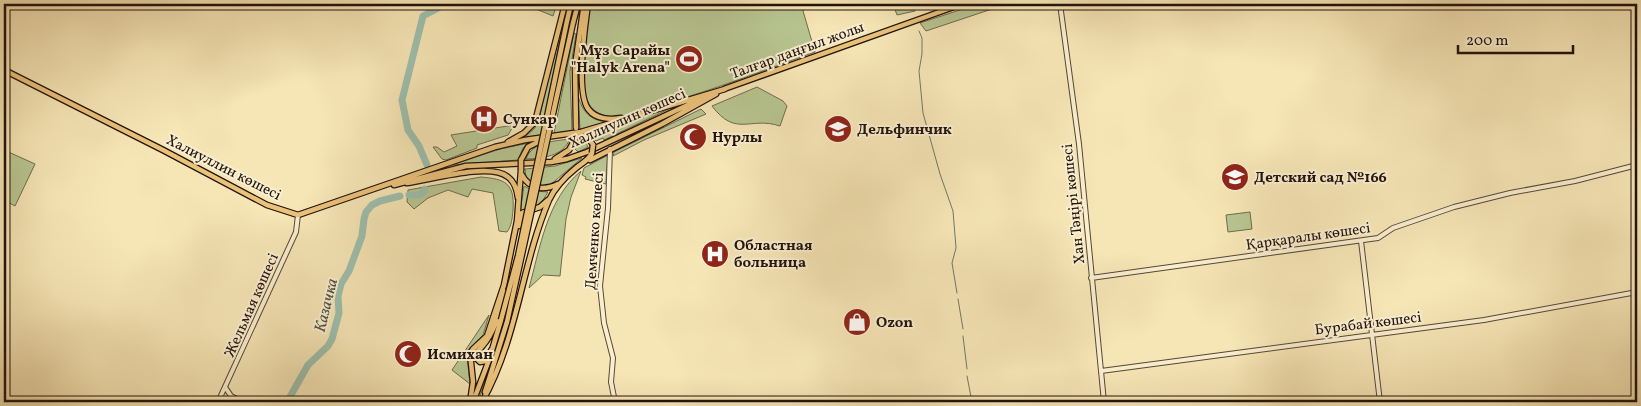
<svg xmlns="http://www.w3.org/2000/svg" width="1641" height="406" font-family="Vollkorn,serif">
  <style>
    .green { fill: #b8c691; stroke: #6c6c4e }
    .lines { fill: none; stroke-linecap: round; stroke-linejoin: round }
    .stream { stroke: #6b7a6d; stroke-width: 1 }
    .river { stroke: #9dbfad; stroke-width: 7 }
    .minor-casing { stroke: #564836; stroke-width: 6 }
    .major-casing { stroke: #20130c; stroke-width: 7 }
    .minor { stroke: #f9eecf; stroke-width: 4 }
    .major { stroke: #ebc27a; stroke-width: 4.5 }
    .major-bridge-casing { stroke: #20130c; stroke-width: 7; stroke-linecap: butt }
    .major-bridge { stroke: #ebc27a; stroke-width: 4.5 }
    .labels { text-anchor: middle; stroke-width: 4; stroke-linejoin: round; paint-order: stroke }
    .poi-label { font-size: 15px; font-weight: bold; fill: #20130c; stroke: #f9eecf; text-anchor: start }
    .street-label { font-size: 15px; fill: #20130c; stroke: #f9eecf }
    .water-label { font-size: 16px; font-style: italic; fill: #4c4f44; stroke: #f9eecf }
  </style>
  <rect width="100%" height="100%" fill="#f6e5b5"/>
  <filter id="stains"><feTurbulence type="fractalNoise" baseFrequency=".004" numOctaves="4"/><feColorMatrix values="0 0 0 0 .2 0 0 0 0 .09 0 0 0 0 .02 0 0 0 .5 -.17"/></filter>
  <radialGradient id="worn" r=".72"><stop offset=".6" stop-color="#630" stop-opacity="0"/><stop offset="1" stop-color="#630" stop-opacity=".3"/></radialGradient>
  <path class="green" d="M533,4H551L555,10L553,16L536,9Z
    M602,4H801L815,52C765,70 716,89 664,104C649,108 632,116 616,117C607,117 599,115 592,108C575,90 587,31 589,7L600,10Z
    M893,4H914L915,11L897,15Z
    M978,4H1007L926,31L920,23Z
    M566,5L569,6L564,20L541,135L524,138L535,128L540,115L550,67Z
    M574,33L576,34L570,71L572,131L554,133Z
    M757,87L783,101L787,106L780,126C750,116 736,138 712,106Z
    M578,95C582,112 590,120 607,122L580,129Z
    M673,107L604,140L603,138L596,141L590,133Z
    M701,109L706,114L644,140L613,156L614,152Z
    M514,125L508,135L477,145V148L446,160L442,159L433,147H437L444,152L457,146L451,135Z
    M570,139C562,157 543,158 526,159C532,142 554,141 570,139Z
    M579,139L585,141L588,147L578,152L575,149Z
    M529,143L523,148L518,160L452,165L500,149Z
    M4,150L35,164L15,206L4,200Z
    M608,155L606,184L585,179L586,177L582,175L584,168Z
    M582,158L550,185L540,186L531,184L526,178L525,169L555,166Z
    M581,171L571,197L566,219L560,276L543,275L529,288C540,248 547,199 581,171Z
    M481,177C505,179 515,183 513,210C512,219 512,225 507,232L499,231L493,193L472,189L468,197L448,190L428,198L414,209L407,202L408,190Z
    M524,186L534,191L548,192L540,205L520,212Z
    M1250,212L1252,229L1228,232L1226,215Z
    M524,243L492,362L478,402H475L490,361Z
    M489,315L483,335L470,348L467,357L470,384L452,370Z"/>
  <g class="lines">
    <path class="stream" d="M919,31L922,38V54L919,71L923,113L940,174L953,211L956,248L952,263L957,293
      M958,299L963,329
      M963,336L967,369
      M967,376L972,402"/>
    <path class="river" d="M427,165L419,146L408,130L402,100L423,16L446,4
      M409,195H419L424,192L425,189
      M287,402L308,365L328,346L332,339L339,313L338,296L341,284L349,271L362,236L364,219L366,212L372,205L380,201L400,196"/>
    <g class="minor-casing">
      <path id="minor" d="M1060,4L1079,144L1104,402
        M610,149L608,208L600,286L604,323L613,358L611,382L615,402
        M1361,241L1380,402
        M1091,278L1378,238L1393,228L1454,207L1510,193L1575,181L1637,165
        M1101,371L1484,320L1637,292
        M225,387L231,396L243,402
        M218,402L296,232L298,215"/>
    </g>
    <g class="major-casing">
      <path id="major" d="M588,4C585,25 575,94 589,110C596,119 610,120 621,118
        M567,21L571,4
        M573,23L578,4
        M4,70L163,150L267,205L298,215L495,147L525,140L581,132L725,89
        M724,89L962,4
        M576,128L575,66L584,4
        M577,135L588,137L593,145
        M508,142L524,133L535,122L565,4
        M555,159L569,150L575,139
        M521,160L528,147L542,140
        M590,160L662,124L716,94
        M522,175C529,189 544,191 558,184
        M407,183C431,180 489,162 508,177C515,182 517,190 518,198
        M394,185L466,166L551,162L567,159L587,152L705,97
        M519,226L522,213L540,207L548,200
        M492,349L485,361L480,362L477,359V352C495,335 498,315 505,292
        M492,350L501,320
        M485,392L507,322
        M470,402L473,382L470,353L473,349L487,336L504,285L517,221L521,170
        M473,402L489,360
        M482,402C518,338 521,266 549,200C555,187 565,177 576,168C582,163 589,160 592,153"/>
    </g>
    <use href="#minor" class="minor"/>
    <use href="#major" class="major"/>
    <g class="major-bridge-casing">
      <path id="major-bridge" d="M592,153L593,145
        M521,170V160
        M501,320L518,256L567,21
        M507,322L573,23"/>
    </g>
    <use href="#major-bridge" class="major-bridge"/>
  </g>
  <defs>
    <g id="stadium-disc" transform="scale(1.4375)"><circle r="9.5" fill="#8f2418" stroke="#f9eecf"/><path d="M0-5a6.5 5 0 1 0 0 10a6.5 5 0 1 0 0-10ZM-3.5-1.8h7v3.6h-7Z" fill="#fff"/></g>
    <g id="hospital-disc" transform="scale(1.4375)"><circle r="9.5" fill="#8f2418" stroke="#f9eecf"/><path d="M-5-5h3v3.5h4V-5h3V5h-3V1.5h-4V5h-3Z" fill="#fff"/></g>
    <g id="school-disc" transform="scale(1.4375)"><circle r="9.5" fill="#8f2418" stroke="#f9eecf"/><path d="M0-5L7-2L0 1L-7-2ZM-4 1L0 2.5L4 1V4Q0 6-4 4Z" fill="#fff"/></g>
    <g id="mosque-disc" transform="scale(1.4375)"><circle r="9.5" fill="#8f2418" stroke="#f9eecf"/><path d="M3.5-4.9A6 6 0 1 0 3.5 4.9A5 5 0 1 1 3.5-4.9Z" fill="#fff"/></g>
    <g id="shop-disc" transform="scale(1.4375)"><circle r="9.5" fill="#8f2418" stroke="#f9eecf"/><path d="M-5-2.5h2.3a2.7 3.5 0 0 1 5.4 0H5L5.5 6h-11ZM-1.5-2.5h3a1.5 2.3 0 0 0-3 0Z" fill="#fff"/></g>
  </defs>
  <g fill-rule="evenodd">
    <use href="#stadium-disc" x="689" y="59"/>
    <use href="#hospital-disc" x="484" y="119"/>
    <use href="#school-disc" x="838" y="129"/>
    <use href="#mosque-disc" x="693" y="137"/>
    <use href="#school-disc" x="1235" y="177"/>
    <use href="#hospital-disc" x="715" y="254"/>
    <use href="#shop-disc" x="857" y="322"/>
    <use href="#mosque-disc" x="408" y="354"/>
  </g>
  <g class="labels">
    <g class="poi-label">
      <text x="670" y="55" text-anchor="end">Мұз Сарайы<tspan x="670" dy="17">"Halyk Arena"</tspan></text>
      <text x="503" y="124">Сункар</text>
      <text x="857" y="134">Дельфинчик</text>
      <text x="712" y="142">Нурлы</text>
      <text x="1254" y="182">Детский сад №166</text>
      <text x="734" y="250">Областная<tspan x="734" dy="17">больница</tspan></text>
      <text x="876" y="327">Ozon</text>
      <text x="427" y="359">Исмихан</text>
    </g>
    <g class="street-label">
      <text transform="translate(797 50) rotate(-20)" y="5">Талғар даңғыл жолы</text>
      <text transform="translate(627 118) rotate(-24)" y="5">Халлиулин көшесі</text>
      <text transform="translate(224 167) rotate(27)" y="5">Халиуллин көшесі</text>
      <text transform="translate(1073 204) rotate(-96)" y="5">Хан Тәңірі көшесі</text>
      <text transform="translate(594 231) rotate(-86)" y="5">Демченко көшесі</text>
      <text transform="translate(1308 236) rotate(-8)" y="5">Қарқаралы көшесі</text>
      <text transform="translate(251 305) rotate(-66)" y="5">Жельмая көшесі</text>
      <text transform="translate(1368 323) rotate(-7)" y="5">Бурабай көшесі</text>
    </g>
    <g class="water-label">
      <text transform="translate(325 305) rotate(-76)" y="6">Казачка</text>
    </g>
  </g>
  <rect width="1641" height="406" fill="none" stroke="#f6e5b5" stroke-width="20"/>
  <rect x="5" y="5" width="1631" height="396" fill="none" stroke="#20130c" stroke-width="2.5"/>
  <rect x="10" y="10" width="1621" height="386" fill="none" stroke="#20130c"/>
  <path d="M1458 45v8h115v-8" fill="none" stroke="#20130c" stroke-width="2.5"/>
  <text x="1466" y="45" font-size="15" fill="#20130c" stroke="#f9eecf" stroke-width="4" paint-order="stroke">200 m</text>
  <rect width="100%" height="100%" filter="url(#stains)"/>
  <rect width="100%" height="100%" fill="url(#worn)"/>
</svg>
